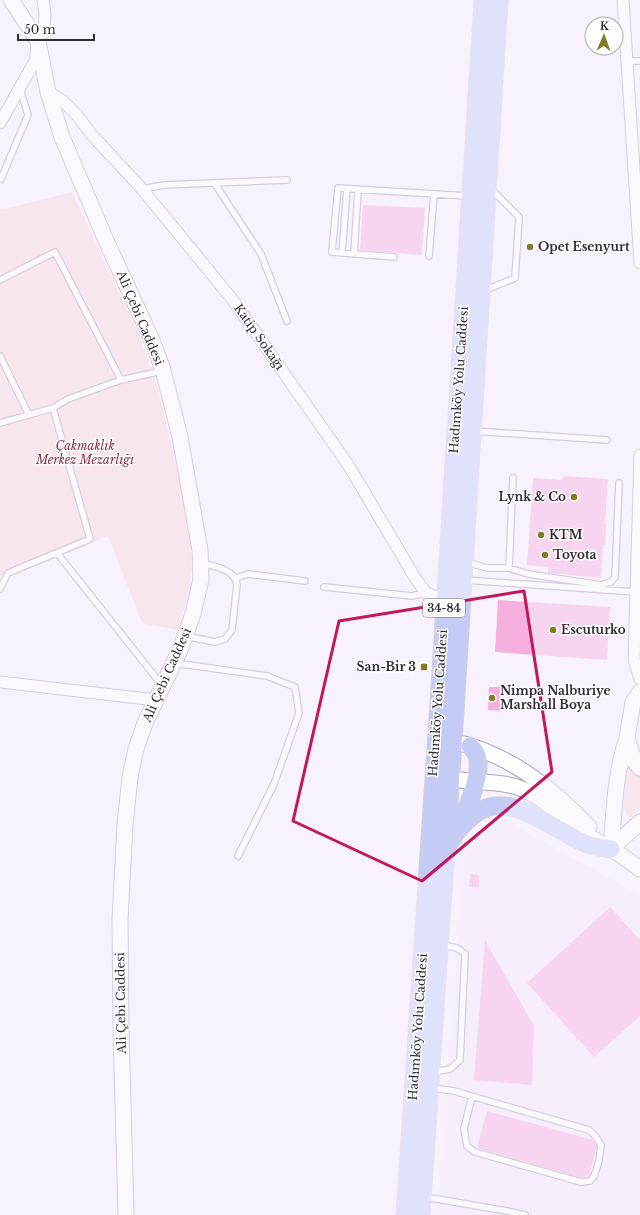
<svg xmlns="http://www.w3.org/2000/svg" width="640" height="1215" font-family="'Libre Baskerville',serif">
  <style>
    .built { fill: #f3e9fd }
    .green { fill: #f9d7da }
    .building { fill: #f5b0df }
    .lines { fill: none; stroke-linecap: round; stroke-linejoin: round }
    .lane-casing { stroke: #ada1ba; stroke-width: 8 }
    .street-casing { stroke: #ada1ba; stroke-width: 13 }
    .secondary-casing { stroke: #ada1ba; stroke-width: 17 }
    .primary-casing { stroke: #d1d0d3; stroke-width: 19 }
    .lane { stroke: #fff; stroke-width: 5.5 }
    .street { stroke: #fff; stroke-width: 11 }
    .secondary { stroke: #fff; stroke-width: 15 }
    .primary { stroke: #c4ccf5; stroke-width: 17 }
    .marked { fill: none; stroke: #c2185b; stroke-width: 3; stroke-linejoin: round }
    .poi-dot { fill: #807d24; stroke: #fff; stroke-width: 1.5 }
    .labels { text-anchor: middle; stroke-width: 3; stroke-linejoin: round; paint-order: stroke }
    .shield { fill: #fff; stroke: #6e6b72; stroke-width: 1 }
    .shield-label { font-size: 11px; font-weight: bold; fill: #302b35 }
    .poi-label { font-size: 12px; font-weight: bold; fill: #302b35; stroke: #fff; text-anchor: start }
    .street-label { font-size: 12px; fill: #302b35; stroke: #fff }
    .park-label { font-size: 12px; font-style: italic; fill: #903045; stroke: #fff }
  </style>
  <rect width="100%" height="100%" fill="#f7f2fd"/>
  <path class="built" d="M504,820L640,895V1215H439L464,846Z"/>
  <path class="green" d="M72,192L139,334L158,387L189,523L192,569L187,600L177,630L142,623L108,536L0,576V210Z
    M629,758L640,775V810L631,817H628L623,806Z"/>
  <path class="building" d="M363,205L425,208L422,255L360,250Z
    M563,476L608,479L605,524H606L605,545H603L601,578L548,573V567L527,565L533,478L562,480Z
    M498,600L610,607L607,660L495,652Z
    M489,687H501L500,711L488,710Z
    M470,874L479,875V888L469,887Z
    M610,907L640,940V1016L594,1057L527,983Z
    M485,940L534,1026L532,1085L474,1080Z
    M487,1111L593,1140L597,1146L589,1176L581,1178L477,1148Z"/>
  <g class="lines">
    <g class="lane-casing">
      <path id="lane" d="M627,61H640
        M1,179L28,115L20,89
        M215,184L261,254L287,321
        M142,189L164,185L287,180
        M342,253L347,189
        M354,254L358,190
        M429,256L434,194
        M394,257L332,252L338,188L468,196
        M0,280L55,252L121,380
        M483,291L515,278L519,217L490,188
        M0,356L29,415
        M0,423L53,408L68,399L121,380L162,371
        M474,431L607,440
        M57,553L161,684
        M467,562L487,568H509L528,574L601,585L611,582L615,577L619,483
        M509,568L513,478
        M236,578L248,574L305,581
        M465,580L636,592
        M324,587L412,596L426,593
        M0,589L8,573L90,539L53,408
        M185,636L215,642L225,639L232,630L237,584C234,569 214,566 201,563
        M175,663L267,676L295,687L299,713L274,784L238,856
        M433,1072L450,1069L460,1060L465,954L457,948L441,945
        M432,1088L454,1091L589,1130L596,1137L601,1145L599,1161L594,1176L590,1181L581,1182L475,1152L467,1146L464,1129L472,1096
        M425,1197L507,1211L525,1215"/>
    </g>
    <g class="street-casing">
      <path id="street" d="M623,0L640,263
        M48,92L63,101L77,115L91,134L142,189L232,299L349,466L414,576L426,593L445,600
        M0,123L35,61L38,41L44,32L45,13L43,0
        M640,455L634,660L640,679
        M0,682L156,700"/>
    </g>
    <g class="secondary-casing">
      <path id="secondary" d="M11,0L38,41L48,92L62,137L108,245L152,340L163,370L180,437L200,550L201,579L193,614L180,650L145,723L136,749L130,777L125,825L120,919L121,1028L126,1215
        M640,692L633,702L627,738L635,762L640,768
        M464,744C514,758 554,790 589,827
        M451,778C472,784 496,780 517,787C543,796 562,817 583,832C591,839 601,843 610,848C620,854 630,862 640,869
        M611,849C614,812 615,773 627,738
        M611,849L640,822"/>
    </g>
    <g class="primary-casing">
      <path id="primary" d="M459,828C466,811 480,779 478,762C478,755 475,750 470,746
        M446,849C449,843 453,837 457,831C464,823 476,812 486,808C517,796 559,833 587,844C595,847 603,848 611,849
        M405,1215L439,704L483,0
        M421,1215L453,743L499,0"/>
    </g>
    <use href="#lane" class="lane"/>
    <use href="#street" class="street"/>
    <use href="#secondary" class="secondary"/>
    <use href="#primary" class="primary"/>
  </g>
  <path d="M0 0H640V1215H0ZM524,591L552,772L422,881L293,821L339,621Z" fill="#f7f2fd" fill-opacity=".55" fill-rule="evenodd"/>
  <path class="marked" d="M524,591L552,772L422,881L293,821L339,621Z"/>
  <g class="poi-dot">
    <circle cx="530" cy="247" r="4"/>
    <circle cx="574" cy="497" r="4"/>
    <circle cx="541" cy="535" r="4"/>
    <circle cx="545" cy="555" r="4"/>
    <circle cx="553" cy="630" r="4"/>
    <rect x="420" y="663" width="8" height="8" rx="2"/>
    <circle cx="492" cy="698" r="4"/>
  </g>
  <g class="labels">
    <rect class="shield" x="423" y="599" width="42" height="18" rx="3"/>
    <g class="shield-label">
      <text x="444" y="612">34-84</text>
    </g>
    <g class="poi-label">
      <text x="538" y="251">Opet Esenyurt</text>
      <text x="566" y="501" text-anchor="end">Lynk &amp; Co</text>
      <text x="549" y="539">KTM</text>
      <text x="553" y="559">Toyota</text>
      <text x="561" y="634">Escuturko</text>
      <text x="416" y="671" text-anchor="end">San-Bir 3</text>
      <text x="500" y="695">Nimpa Nalburiye<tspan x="500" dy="14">Marshall Boya</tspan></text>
    </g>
    <g class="street-label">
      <text transform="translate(140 318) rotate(67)" y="4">Ali Çebi Caddesi</text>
      <text transform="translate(259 337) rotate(55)" y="4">Katip Sokağı</text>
      <text transform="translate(459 380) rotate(-86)" y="4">Hadımköy Yolu Caddesi</text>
      <text transform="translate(167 675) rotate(-66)" y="4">Ali Çebi Caddesi</text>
      <text transform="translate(438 703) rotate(-86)" y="4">Hadımköy Yolu Caddesi</text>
      <text transform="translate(121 1003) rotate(-91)" y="4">Ali Çebi Caddesi</text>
      <text transform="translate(418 1027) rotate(-86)" y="4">Hadımköy Yolu Caddesi</text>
    </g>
    <g class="park-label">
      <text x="85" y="450">Çakmaklık<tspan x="85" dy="14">Merkez Mezarlığı</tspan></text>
    </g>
  </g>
  <g transform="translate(604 36) rotate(2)"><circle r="19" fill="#ffffff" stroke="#acaaae"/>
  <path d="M0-3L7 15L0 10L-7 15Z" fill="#807d24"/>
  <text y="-6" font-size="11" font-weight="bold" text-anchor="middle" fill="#302b35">K</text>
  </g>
  <path d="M18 34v6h76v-6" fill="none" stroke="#302b35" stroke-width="2"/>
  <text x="24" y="34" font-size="12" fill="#302b35" stroke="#ffffff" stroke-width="3" paint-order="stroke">50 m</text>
</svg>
